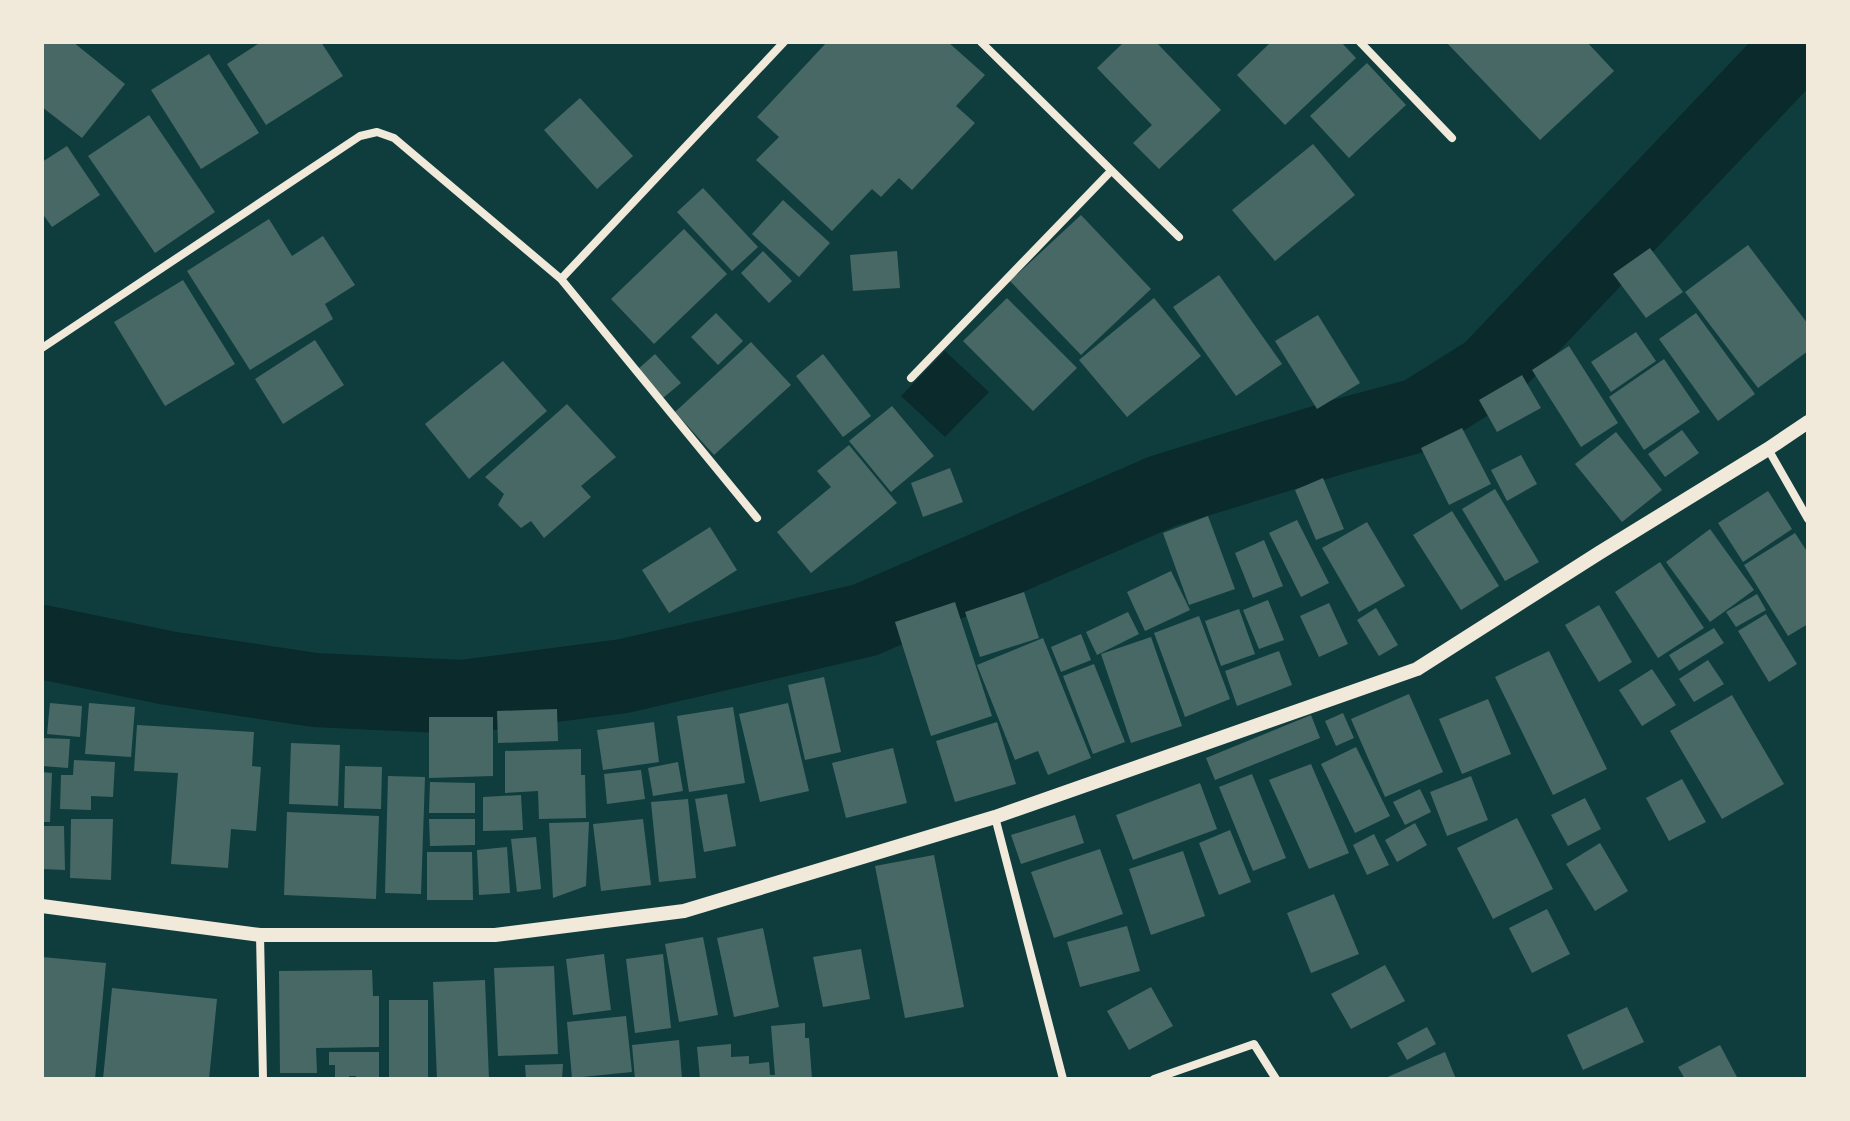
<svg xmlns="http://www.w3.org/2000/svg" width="1850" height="1121" font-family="'Fira Sans',sans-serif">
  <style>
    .water { fill: #0a2a2b }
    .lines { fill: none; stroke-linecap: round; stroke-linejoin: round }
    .river { stroke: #0a2a2b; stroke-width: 74 }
    .building { fill: #486865 }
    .minor { stroke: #f1e9da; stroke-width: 8 }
    .tertiary { stroke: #f1e9da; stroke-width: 14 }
  </style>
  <rect width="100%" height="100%" fill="#0f3d3e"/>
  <path class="water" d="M945,351L989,392L945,437L901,396Z"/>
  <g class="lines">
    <path class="river" d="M42,642L168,668L315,690L462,697L624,676L865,620L1163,491L1341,436L1419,415L1489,371L1801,42"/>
  </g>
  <path class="building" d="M42,42H73L125,84L82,138L42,107Z
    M261,42H321L343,76L266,125L227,64Z
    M827,42H948L985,75L956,106L975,123L912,190L899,178L881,197L872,189L832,231L756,160L779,137L757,117Z
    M1124,42H1156L1221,110L1159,169L1133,143L1152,125L1097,68Z
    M1271,42H1341L1356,58L1285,125L1237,75Z
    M1446,42H1587L1614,71L1540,140Z
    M209,54L259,133L201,169L151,90Z
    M1367,63L1406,105L1349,158L1310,116Z
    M580,98L633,156L597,189L544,130Z
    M149,115L215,212L155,253L88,156Z
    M1313,144L1355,195L1275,261L1232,210Z
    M67,146L100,195L52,227L42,213V162Z
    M703,188L758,247L732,271L677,212Z
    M783,200L830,243L799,277L752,234Z
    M1081,215L1151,289L1081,355L1010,281Z
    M269,219L292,256L323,236L355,285L325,304L333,319L250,370L187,271Z
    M684,229L727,274L654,344L611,299Z
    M1748,245L1808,324V351L1758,388L1685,292Z
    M1650,248L1683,292L1646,318L1613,274Z
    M763,251L792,281L769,303L741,273Z
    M897,251L900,288L853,291L850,255Z
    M1219,275L1282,364L1236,396L1173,307Z
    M183,280L235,364L165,406L114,322Z
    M1007,298L1077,368L1033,411L963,341Z
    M1154,298L1201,356L1127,417L1079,360Z
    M716,313L743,341L718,365L691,337Z
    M1696,313L1755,394L1718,421L1659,339Z
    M1318,315L1360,383L1317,409L1275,341Z
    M1636,332L1656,361L1611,392L1591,362Z
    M315,340L344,385L283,424L255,379Z
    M751,342L791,385L714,455L675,412Z
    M1569,346L1618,423L1581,447L1532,370Z
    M655,354L681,383L663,398L637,370Z
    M823,354L871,416L843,437L796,376Z
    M1664,359L1700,412L1644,450L1609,397Z
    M503,361L547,411L469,479L425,424Z
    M1522,375L1541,408L1497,432L1479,400Z
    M567,404L616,457L581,486L591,497L544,538L531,521L521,528L498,505L504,494L485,477Z
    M892,406L934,456L891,492L849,441Z
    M1462,428L1491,484L1449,505L1421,448Z
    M1682,430L1699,453L1665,477L1648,454Z
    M1616,432L1662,490L1622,522L1575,464Z
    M849,445L897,503L811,573L777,532L831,487L817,471Z
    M1521,455L1537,484L1507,501L1491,470Z
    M950,468L963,502L923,517L911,483Z
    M1323,478L1344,529L1316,540L1295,490Z
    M1495,489L1539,562L1505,581L1462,509Z
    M1768,491L1792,529L1743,562L1718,523Z
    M1452,511L1499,586L1461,610L1413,535Z
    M1208,516L1235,589L1189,605L1163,533Z
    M1297,520L1329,583L1301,597L1269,533Z
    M1367,522L1405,586L1359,612L1322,548Z
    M710,527L737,570L669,613L642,570Z
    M1710,529L1754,590L1710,622L1666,562Z
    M1795,533L1808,553V624L1788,636L1744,565Z
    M1264,540L1283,586L1253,598L1235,553Z
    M1660,562L1704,628L1658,658L1615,592Z
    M1171,571L1190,610L1145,631L1127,592Z
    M1024,592L1039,638L980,657L965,612Z
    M1757,594L1766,610L1736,627L1726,612Z
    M1268,600L1284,640L1259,649L1243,610Z
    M955,602L992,716L931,736L895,622Z
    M1329,603L1348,644L1319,657L1300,616Z
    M1599,605L1632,662L1599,682L1565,625Z
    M1376,608L1398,645L1379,656L1357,620Z
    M1239,609L1255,654L1221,666L1205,621Z
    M1128,612L1139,634L1097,655L1086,632Z
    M1766,614L1797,664L1769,682L1738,631Z
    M1199,616L1230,699L1185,717L1154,633Z
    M1714,628L1724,643L1679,671L1669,655Z
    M1081,634L1091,660L1061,672L1051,647Z
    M1151,637L1182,726L1131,743L1101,654Z
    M1043,638L1091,758L1048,775L1038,751L1015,760L977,665Z
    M1279,651L1292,685L1237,706L1225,671Z
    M1549,651L1607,769L1553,795L1495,677Z
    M1708,660L1724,684L1694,702L1679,679Z
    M1094,664L1125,742L1093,754L1063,676Z
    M1652,669L1676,705L1642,726L1619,690Z
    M824,677L841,752L805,760L788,685Z
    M1409,694L1443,772L1385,797L1351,719Z
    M1732,695L1784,784L1722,819L1670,731Z
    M1488,699L1511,754L1462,774L1439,719Z
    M50,703L82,706L80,737L47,734Z
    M89,703L135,707L131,757L85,754Z
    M788,703L809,791L760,802L739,714Z
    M733,707L745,783L689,792L677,716Z
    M557,709L558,741L498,743L497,711Z
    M1343,713L1354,738L1336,746L1325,721Z
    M1311,715L1320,738L1215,780L1206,758Z
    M429,717H493V776L429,778Z
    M654,722L659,762L603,770L597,730Z
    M997,722L1016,784L955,802L936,741Z
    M137,725L254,732L252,766L261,767L256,831L231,829L228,868L171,864L178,773L134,771Z
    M42,738L70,739L68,768L42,766Z
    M291,743L340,745L338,806L289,804Z
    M1356,747L1390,816L1355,833L1321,764Z
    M893,748L907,803L846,818L832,763Z
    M581,749V775H585L586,818L539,819L538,791L505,793V751Z
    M74,760L115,762L113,797L91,796V810L60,809L61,775H73Z
    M678,762L683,791L653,796L648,768Z
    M1311,764L1349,853L1309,869L1269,780Z
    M345,766L382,767L381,809L344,808Z
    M641,770L645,799L607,804L604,774Z
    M42,772L52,773L50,822H42Z
    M1252,774L1286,858L1253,871L1219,787Z
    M388,776L425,777L421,894L385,893Z
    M1471,776L1488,820L1447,836L1430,792Z
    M1682,779L1706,822L1669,841L1646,798Z
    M430,782L475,783V813H429Z
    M1200,783L1217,829L1133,860L1116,815Z
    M1420,789L1431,812L1405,825L1393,802Z
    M727,794L736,846L704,852L695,799Z
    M521,795L523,830L483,831V797Z
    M1585,798L1601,829L1568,846L1551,815Z
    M688,799L696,878L659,882L651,802Z
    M287,812L379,816L376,899L284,895Z
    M1075,815L1084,843L1021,864L1011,835Z
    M1517,818L1553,889L1493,919L1457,848Z
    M71,819H113L111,880L70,878Z
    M429,819H475V845L430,846Z
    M643,819L651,885L601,891L593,824Z
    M589,822L586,886L553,898L549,823Z
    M1415,823L1427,845L1397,862L1385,840Z
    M42,826H64L65,870L42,869Z
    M1230,830L1251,882L1219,895L1199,843Z
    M1374,834L1389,865L1367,875L1353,845Z
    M536,837L541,889L517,892L511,839Z
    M1600,843L1628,891L1595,911L1566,864Z
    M507,847L510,893L479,895L477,850Z
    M1100,849L1123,914L1054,938L1031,872Z
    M1183,851L1205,916L1151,935L1129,869Z
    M427,852H472L473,900H427Z
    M934,855L964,1007L905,1018L875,866Z
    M1334,894L1359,954L1311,973L1287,913Z
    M1547,909L1570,954L1532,973L1509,928Z
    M1127,926L1140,971L1080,987L1067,942Z
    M763,928L779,1007L734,1017L717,938Z
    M703,937L718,1015L679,1022L665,944Z
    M861,949L870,999L823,1007L813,957Z
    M604,954L611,1010L573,1015L566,959Z
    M663,954L671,1028L635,1033L626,959Z
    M42,957L106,963L95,1079H42Z
    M1385,965L1405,1001L1351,1029L1331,994Z
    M554,966L558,1054L498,1056L494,968Z
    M372,970L373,996H379V1047L316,1048L317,1073H280L279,971Z
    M485,980L489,1079H437L433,982Z
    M1151,987L1173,1026L1129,1050L1107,1011Z
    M112,988L217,999L209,1079H103Z
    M389,1000H428V1079H389Z
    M1627,1007L1644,1042L1583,1070L1567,1035Z
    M626,1016L632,1072L572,1078L567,1022Z
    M805,1023V1038H809L812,1079H700L697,1047L731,1044V1057L749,1056V1064L769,1062L770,1075H775L771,1026Z
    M1427,1027L1436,1044L1407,1060L1397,1043Z
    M679,1040L682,1079H635L632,1045Z
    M1720,1045L1738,1079H1685L1678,1067Z
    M329,1052H379V1079H356V1076H349V1079H335V1065H329Z
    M1445,1052L1456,1079H1383Z
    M563,1064L562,1079H526L525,1065Z"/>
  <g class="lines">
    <path class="minor" d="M981,42L1179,237
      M1360,42L1452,138
      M561,279L784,42
      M42,348L360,136L377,132L394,138L561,279L757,518
      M911,378L1111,171
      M1768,449L1808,519
      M995,817L1063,1079
      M260,935L263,1079
      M1154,1079L1254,1044L1276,1079"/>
    <path class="tertiary" d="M42,906L260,935H495L684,911L995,817L1417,669L1599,553L1768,449L1808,422"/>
  </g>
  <rect width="1850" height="1121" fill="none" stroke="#f1e9da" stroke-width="88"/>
</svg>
